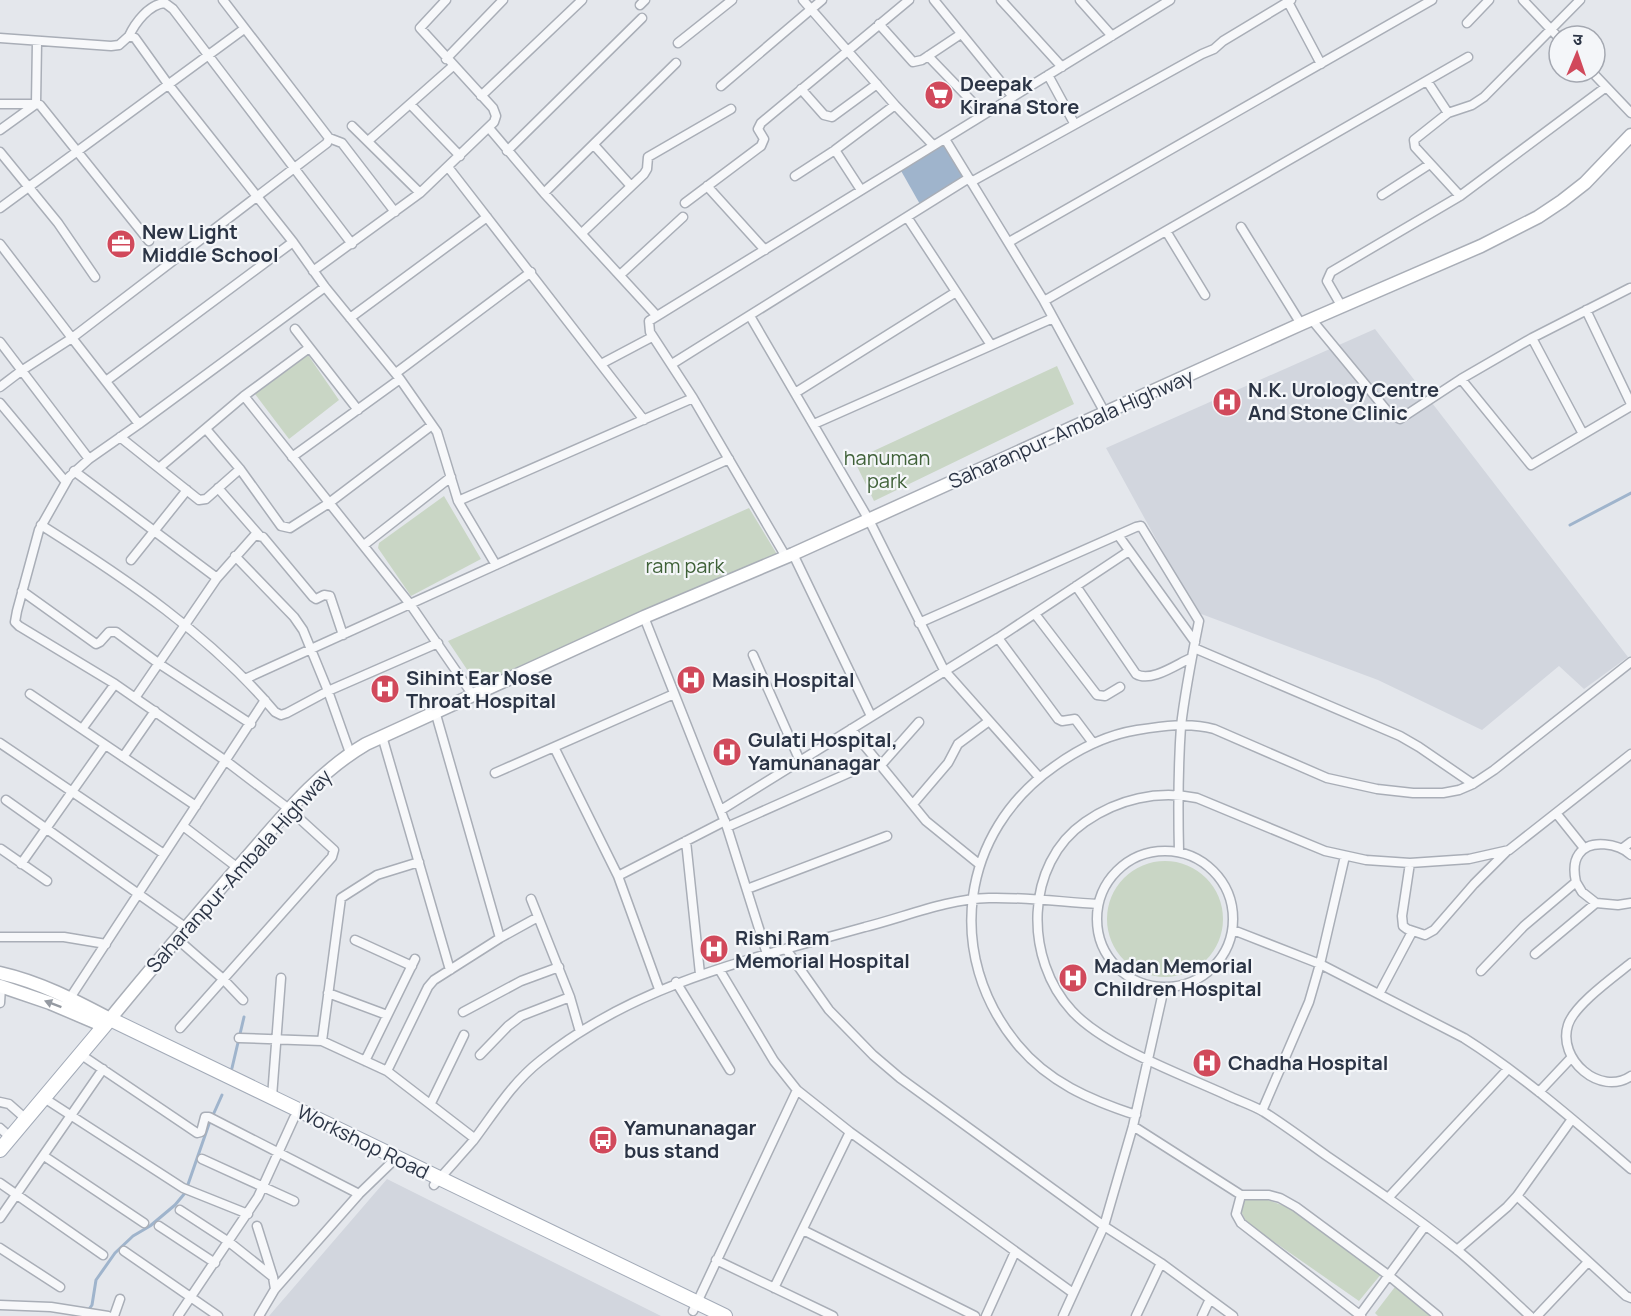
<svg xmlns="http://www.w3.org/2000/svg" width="1631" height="1316" font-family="Manrope,'Noto Sans Devanagari',sans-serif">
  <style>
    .built { fill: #d2d6de }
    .green { fill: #c9d6c5 }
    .water { fill: #9fb4cc }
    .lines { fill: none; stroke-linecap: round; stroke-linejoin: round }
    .stream { stroke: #9fb4cc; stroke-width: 3 }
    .street-casing { stroke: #a9aeb7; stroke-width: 11 }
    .secondary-casing { stroke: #a9aeb7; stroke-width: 15 }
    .primary-casing { stroke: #a3abb8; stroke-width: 16 }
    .street { stroke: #f7f8fa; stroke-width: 8 }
    .secondary { stroke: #fff; stroke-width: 12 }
    .primary { stroke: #fff; stroke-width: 14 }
    .oneway { fill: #959aa2 }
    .labels { text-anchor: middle; stroke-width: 4.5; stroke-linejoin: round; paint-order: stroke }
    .poi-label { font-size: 20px; font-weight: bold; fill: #2b3445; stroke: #f4f6f9; text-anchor: start }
    .street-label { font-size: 20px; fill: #2b3445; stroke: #f4f6f9 }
    .park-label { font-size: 20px; fill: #3f6138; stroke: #f4f6f9 }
  </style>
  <rect width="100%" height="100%" fill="#e4e7ec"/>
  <path class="built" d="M1375,329L1628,657L1584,689L1559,666L1482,730L1378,680L1196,612L1106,448Z
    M387,1179L661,1316H269Z"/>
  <path class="green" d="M308,355L339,400L289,439L255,394Z
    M1057,366L1074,404L874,501L854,460Z
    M444,496L481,559L411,596L378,548L379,543Z
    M749,508L778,556L478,686L448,641Z
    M1107 919a58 58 0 1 1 116 0a58 58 0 1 1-116 0Z
    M1257,1196L1290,1208L1382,1273L1359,1301L1247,1223L1241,1211L1244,1197Z
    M1398,1283L1436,1316H1378L1375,1313Z"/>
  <path class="water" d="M942,143L964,179L921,206L900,169Z"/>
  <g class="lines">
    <path class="stream" d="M1570,525L1631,493
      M232,1068L244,1017
      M87,1312L92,1305L96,1280L115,1253L133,1236L150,1226L175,1205L185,1193L209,1124L222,1095"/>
    <g class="street-casing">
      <path id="street" d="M223,0L329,138L342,143L395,212
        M803,0L895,105L933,145
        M934,0L1013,97
        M1001,0L1062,67
        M1080,0L1112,36
        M1287,0L1321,64
        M1523,0L1559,38
        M640,5L645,0
        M1467,23L1489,0
        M879,24L913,62L922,60L961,34
        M129,36C135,23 149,4 165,3L173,9L352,244
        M0,38L111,46L119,45L129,36L135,38L168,84L293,242L325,287L400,379L437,432L458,501L496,565
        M678,43L732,0
        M928,56L984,114
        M446,59L503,0
        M1592,72L1631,113
        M1048,75L1074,123
        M1427,81L1448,113
        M721,86L822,0
        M801,89L824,115L832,117L877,84
        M481,96L582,0
        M0,104H36L40,105L149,241
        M410,104L460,156
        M352,126L420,193
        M489,128L544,193L656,315
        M0,130L36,104L37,42
        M945,139L1044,301L1105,413
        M368,141L453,66
        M594,145L631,186
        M507,151L642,18
        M0,152L58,223L95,277
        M448,167L644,420
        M795,176L835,150
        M971,182L1202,54L1214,49L1223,41L1291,0
        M707,186L765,250
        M861,190L835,150L895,105
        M544,193L676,63
        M1382,195L1430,164
        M1460,196L1415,147L1414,140L1448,113L1472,105L1484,97L1580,0
        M685,203L761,146L764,139L758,129L761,123L909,0
        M0,208L244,29
        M907,217L991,345
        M1241,227L1301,324
        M1166,231L1205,295
        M582,233L644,174L647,169L648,157L731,109
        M1009,242L1432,0
        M0,244L72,338L21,371L0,387
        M313,271L420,193L494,122L496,116L493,108L420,28L446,0
        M620,275L683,217
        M1044,301L1468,57
        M1342,307L1327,281L1331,272L1460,196L1606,87
        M1586,310L1631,404
        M750,316L869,520L944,670L1039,777
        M350,318L487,217
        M1312,320L1388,412L1400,419L1461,379L1532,338L1630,288
        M295,329L358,410
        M1532,338L1583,434
        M0,342L89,459
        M601,364L652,337
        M672,364L969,178
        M396,373L531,272
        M1461,379L1531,465L1631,406
        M106,381L293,242
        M795,393L956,292
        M244,396L410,604L472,694
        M0,403L65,481
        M139,424L72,338L327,143L329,138
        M814,424L1053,318
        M206,429L240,469L281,526L290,528L329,503L432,425
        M120,437L199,500L206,499L240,469
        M292,457L400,379
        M159,468L244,396L309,348
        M74,471L217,578
        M218,488L259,535
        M458,501L693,398
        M41,525C125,578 210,635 275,712L281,715L287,713L328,691L438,643
        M1118,535L1195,642
        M364,545L451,477
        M793,554L871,716
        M235,556L294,617L303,630L328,691L350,753
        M786,557L693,398L650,332L649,321L1170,0
        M131,560L187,490
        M1076,586L1136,674C1151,683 1177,664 1191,658
        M22,591L96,644L100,642L109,632H116L158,663L251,724
        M1035,614L1097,695L1105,696L1120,687
        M644,617L727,827L767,954
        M919,623L1136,527L1141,526L1199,621C1192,656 1185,691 1181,726C1178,769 1178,810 1179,852
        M998,638L1058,719L1062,721L1075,719L1093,743
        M1194,648L1400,736L1419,747L1473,784
        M753,655L800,761
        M245,679L729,459
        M30,694L196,806
        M135,698L217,578L255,535L263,537L313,597L316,599L324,595L330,596L343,635
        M82,729L115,684
        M851,729L926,821L979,864
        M382,736L450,970
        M0,743L164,854
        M554,747L618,876L659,989
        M123,757L155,711
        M881,765L919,722
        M495,773L674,694
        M6,800L185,927
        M913,804L948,763L958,744L989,721
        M721,810L998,638L1129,551
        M1556,813L1584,848
        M183,826L238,868
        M727,827L853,771
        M686,841L700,974
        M1623,848L1631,842
        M1,849L47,881
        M1097 919a68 68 0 1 1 136 0a68 68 0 1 1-136 0Z
        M1410,863L1402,916L1403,926L1407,929L1425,935L1434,930L1474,884L1507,851
        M21,864L105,745
        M618,876L725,821
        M1576,882L1582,892L1596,903
        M747,889L887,836
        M531,899L570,997L580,1032
        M1233,930L1320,964L1464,1038C1524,1076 1577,1123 1631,1169
        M0,937H64L106,944
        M176,938L223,979L243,1000
        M500,938L538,917
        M355,940L412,966
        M786,949L829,1010L873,1055L900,1078L1104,1226L1161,1263L1233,1316
        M1535,954L1596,903L1618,905L1631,903
        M1631,963C1615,976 1574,1005 1568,1025C1557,1059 1600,1097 1631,1076
        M719,969L774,1061L797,1090L850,1132L1073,1293
        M1481,971L1524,926L1576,882C1574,873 1573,862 1579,854C1590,838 1619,844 1631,855
        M676,982L730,1070
        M328,993L387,1015
        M1379,994L1412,932
        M70,998L265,700
        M0,1003L1,987
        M463,1012L521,981L559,967
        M180,1028L332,857L334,850L289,809L226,761L115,684L19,626L15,622L17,611L39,530L69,477L89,459L139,424L325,287
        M239,1038L322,1041L387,1071L474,1138
        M322,1041L341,898L377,875L419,862
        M80,1054L197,1133L201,1132L205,1117H209L359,1194
        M480,1055L508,1026L521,1016L570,997
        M365,1061L415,959
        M387,1071L428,987L434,980L500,938L435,711
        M1539,1092L1571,1058
        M272,1097L281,978
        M44,1098L183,1188L248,1214
        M0,1102L9,1104L26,1119
        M431,1103L464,1035
        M1262,1111L1309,1002L1320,964L1345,856
        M1136,1115C1090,1100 1048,1082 1017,1044C944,955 960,832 1055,766C1080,748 1106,735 1137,730C1162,726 1189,722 1214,729L1327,778L1377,789L1413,793H1443L1459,790L1473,784L1494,770L1631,662
        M1133,1126L1241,1195H1269L1280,1198L1296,1207L1388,1275L1438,1316
        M0,1128L10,1137
        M44,1156L144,1223
        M202,1159L294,1201
        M0,1183L103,1255
        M434,1185C447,1170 460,1156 473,1141C494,1113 512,1083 540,1061C634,984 751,959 865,927C905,917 947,899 989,898C1025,897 1062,902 1098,904
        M1241,1195L1236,1214L1241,1223L1361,1316
        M1517,1196L1626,1296L1631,1298
        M1388,1198L1508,1069
        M180,1210L229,1242L273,1277L275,1289
        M0,1218L103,1069
        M159,1226L215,1263
        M257,1226L273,1277
        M803,1230L975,1316
        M0,1248L60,1287
        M1457,1250L1507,1207L1517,1196L1572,1119
        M124,1251L218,1316
        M716,1260L833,1316
        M774,1288L850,1132
        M0,1305L51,1307L108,1316
        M693,1311L797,1090
        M114,1316L120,1299
        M178,1316L258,1197L294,1118
        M259,1316L275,1289L359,1194L390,1164
        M986,1316L1015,1252
        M1063,1316L1104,1226L1133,1126L1164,988
        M1136,1316L1161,1263
        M1202,1316L1210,1299
        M1359,1316L1425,1226
        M1530,1316C1506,1294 1482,1270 1456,1249C1415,1216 1371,1186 1327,1156C1306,1141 1286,1126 1264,1112C1254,1106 1242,1102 1231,1097C1184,1075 1106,1048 1072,1011C1024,959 1024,864 1085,822C1118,799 1157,790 1197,798L1325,851L1366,860L1410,863L1469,859L1509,850L1631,754
        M1537,1316L1588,1262"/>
    </g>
    <g class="secondary-casing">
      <path id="secondary" d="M0,973C40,982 74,1000 110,1019C153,966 197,915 241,864C280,820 315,774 366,744L644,617L793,554L1301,324L1481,246L1538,217L1562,201L1585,183L1631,135
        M0,986L50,1003L104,1026"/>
    </g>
    <g class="primary-casing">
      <path id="primary" d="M0,1150L110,1019L725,1316"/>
    </g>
    <use href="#street" class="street"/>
    <use href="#secondary" class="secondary"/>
    <use href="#primary" class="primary"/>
  </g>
  <defs><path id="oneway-solid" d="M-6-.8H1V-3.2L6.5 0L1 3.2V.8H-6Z" transform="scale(1.5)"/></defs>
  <use class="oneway" href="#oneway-solid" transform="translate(53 1004) rotate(-159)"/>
  <defs>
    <g id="supermarket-disc" transform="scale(1.5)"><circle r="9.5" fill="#d1495b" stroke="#f4f6f9"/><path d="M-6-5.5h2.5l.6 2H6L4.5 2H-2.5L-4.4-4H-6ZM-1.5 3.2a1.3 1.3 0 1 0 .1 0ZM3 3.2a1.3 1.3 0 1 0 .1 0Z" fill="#fff"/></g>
    <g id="office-disc" transform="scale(1.5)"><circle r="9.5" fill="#d1495b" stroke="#f4f6f9"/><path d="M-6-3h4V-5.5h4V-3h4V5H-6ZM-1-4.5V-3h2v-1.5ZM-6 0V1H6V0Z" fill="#fff"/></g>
    <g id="hospital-disc" transform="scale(1.5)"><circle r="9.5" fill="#d1495b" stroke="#f4f6f9"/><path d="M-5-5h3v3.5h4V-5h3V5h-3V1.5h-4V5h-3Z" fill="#fff"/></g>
    <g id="bus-disc" transform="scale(1.5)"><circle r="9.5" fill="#d1495b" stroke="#f4f6f9"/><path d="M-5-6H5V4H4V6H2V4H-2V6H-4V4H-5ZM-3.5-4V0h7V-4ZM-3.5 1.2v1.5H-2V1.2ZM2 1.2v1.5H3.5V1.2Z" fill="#fff"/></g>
  </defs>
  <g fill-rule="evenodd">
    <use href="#supermarket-disc" x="939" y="95"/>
    <use href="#office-disc" x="121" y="244"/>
    <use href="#hospital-disc" x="1227" y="402"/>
    <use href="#hospital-disc" x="691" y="680"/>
    <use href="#hospital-disc" x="385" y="689"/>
    <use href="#hospital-disc" x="727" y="752"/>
    <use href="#hospital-disc" x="714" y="949"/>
    <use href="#hospital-disc" x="1073" y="978"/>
    <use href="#hospital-disc" x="1207" y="1063"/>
    <use href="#bus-disc" x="603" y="1140"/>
  </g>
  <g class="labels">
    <g class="poi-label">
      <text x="960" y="91">Deepak<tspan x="960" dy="23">Kirana Store</tspan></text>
      <text x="142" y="239">New Light<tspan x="142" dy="23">Middle School</tspan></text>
      <text x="1248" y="397">N.K. Urology Centre<tspan x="1248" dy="23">And Stone Clinic</tspan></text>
      <text x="406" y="685">Sihint Ear Nose<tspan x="406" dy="23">Throat Hospital</tspan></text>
      <text x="712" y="687">Masih Hospital</text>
      <text x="748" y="747">Gulati Hospital,<tspan x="748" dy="23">Yamunanagar</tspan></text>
      <text x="735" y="945">Rishi Ram<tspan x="735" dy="23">Memorial Hospital</tspan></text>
      <text x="1094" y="973">Madan Memorial<tspan x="1094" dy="23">Children Hospital</tspan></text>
      <text x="1228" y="1070">Chadha Hospital</text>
      <text x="624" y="1135">Yamunanagar<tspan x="624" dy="23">bus stand</tspan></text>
    </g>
    <g class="street-label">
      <text transform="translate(1071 429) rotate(-24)" y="7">Saharanpur-Ambala Highway</text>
      <text transform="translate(239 871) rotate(-48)" y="7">Saharanpur-Ambala Highway</text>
      <text transform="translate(363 1142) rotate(26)" y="7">Workshop Road</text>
    </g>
    <g class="park-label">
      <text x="887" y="465">hanuman<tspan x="887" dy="23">park</tspan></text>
      <text x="685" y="573">ram park</text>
    </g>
  </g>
  <g transform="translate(1577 54) rotate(2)"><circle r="28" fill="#f4f6f9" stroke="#a4a8b1" stroke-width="1.5"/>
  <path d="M0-4.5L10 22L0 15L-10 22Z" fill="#d1495b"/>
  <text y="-9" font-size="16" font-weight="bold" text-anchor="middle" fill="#2b3445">उ</text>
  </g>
</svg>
